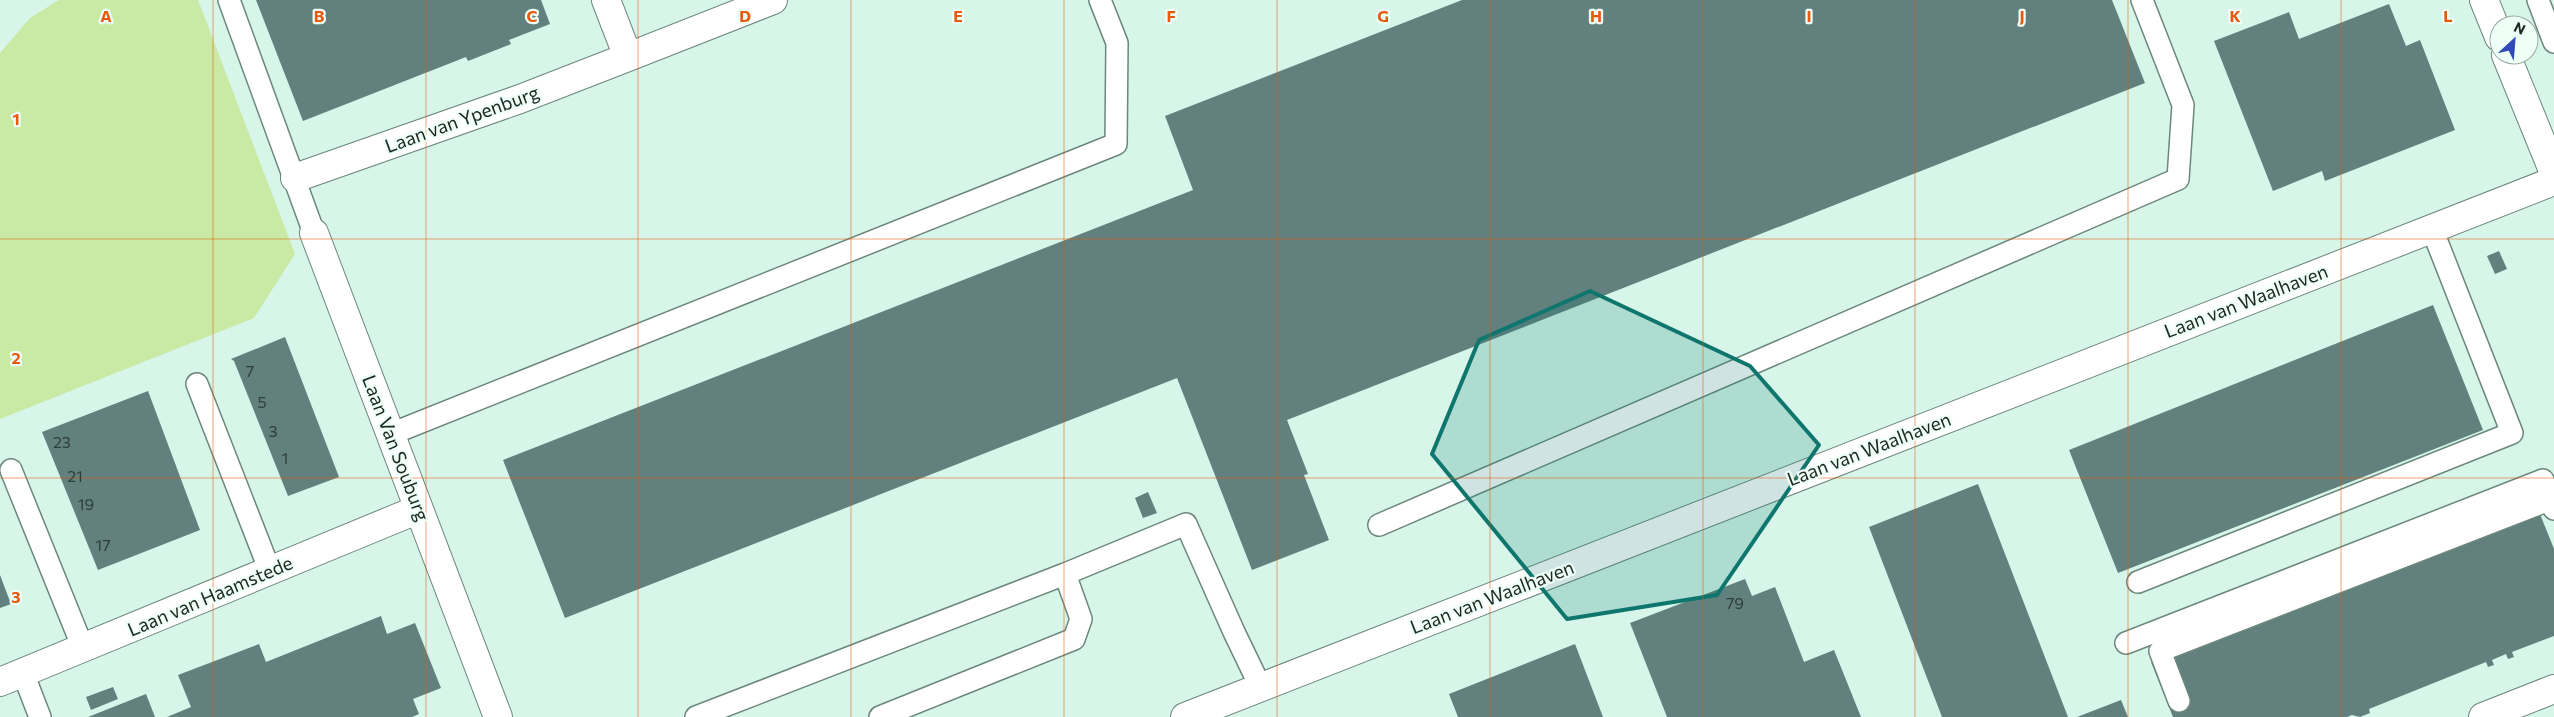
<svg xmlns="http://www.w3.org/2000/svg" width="2554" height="717" font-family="Commissioner,sans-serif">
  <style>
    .green { fill: #c9eaa4 }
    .building { fill: #62807d }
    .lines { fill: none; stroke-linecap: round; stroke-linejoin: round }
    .service-casing { stroke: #6c877c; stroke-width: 24 }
    .minor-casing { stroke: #6c877c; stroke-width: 30 }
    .service { stroke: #fff; stroke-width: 21 }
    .minor { stroke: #fff; stroke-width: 28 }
    .marked { fill: #0f766e; fill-opacity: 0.2; stroke: #0f766e; stroke-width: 4; stroke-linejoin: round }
    .grid { fill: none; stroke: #e8590c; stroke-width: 1; stroke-opacity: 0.55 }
    .labels { text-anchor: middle; stroke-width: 4.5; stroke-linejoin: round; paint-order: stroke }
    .number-label { font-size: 16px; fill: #2e3e3a }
    .street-label { font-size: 19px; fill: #1d2823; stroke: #edfff7 }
    .grid-label { font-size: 16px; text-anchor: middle; font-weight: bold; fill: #e8590c; stroke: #edfff7; stroke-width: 4.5; stroke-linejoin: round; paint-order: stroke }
  </style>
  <rect width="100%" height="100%" fill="#d7f5e9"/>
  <path class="green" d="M59,0H198L295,254L254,318L0,419V53L30,18Z"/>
  <path class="building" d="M256,0H541L550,24L509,40L511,44L468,61L466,57L303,121Z
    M1462,0H2112L2145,83L1287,420L1308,474L1304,475L1329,540L1252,570L1177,378L565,618L503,460L1193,190L1165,116Z
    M2389,4L2406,46L2420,40L2455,130L2325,181L2322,171L2273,191L2214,41L2289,12L2299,39Z
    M2499,251L2507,269L2495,274L2487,256Z
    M2433,305L2483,430L2118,573L2069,450Z
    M285,337L339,477L288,496L234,361L231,359Z
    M148,391L200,530L98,570L42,432Z
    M1978,484L2068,717H1942L1869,527Z
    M1148,492L1157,513L1143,518L1135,498Z
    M2538,509L2554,549V636L2512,652L2514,657L2508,659L2506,654L2492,660L2494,665L2488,667L2486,662L2369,709L2370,713L2360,717L2352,715L2347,717H2173L2151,662Z
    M0,575L11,604L0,608Z
    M1745,579L1752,596L1775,587L1804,662L1834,650L1861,717H1667L1630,623Z
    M381,616L387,634L415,623L441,688L413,699L419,714L412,717H167L191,707L178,675L259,644L266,662Z
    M1575,644L1603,717H1458L1449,694Z
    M113,687L118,699L91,710L86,697Z
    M146,694L155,717H88Z
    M2121,700L2128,717H2077Z"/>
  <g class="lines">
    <g class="service-casing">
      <path id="service" d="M229,0L314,233
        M2538,0L2554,42
        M197,384L270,571
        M391,434L1116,144L1117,43L1100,0
        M11,470L83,648
        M1379,525L2178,179L2183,105L2142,0
        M2138,582L2512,433L2432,229
        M2126,643L2543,480L2554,509
        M23,673L40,717
        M2179,701L2160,651L2554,498
        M696,717L1065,574L1186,524L1234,632L1260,686
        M880,717L1074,639L1081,619L1065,574"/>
    </g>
    <g class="minor-casing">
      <path id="minor" d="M606,0L628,57L773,0
        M2484,0L2499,37
        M2506,55L2554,173
        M295,178L520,99L628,57
        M314,233L498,717
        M0,682L419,509
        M1185,717L2554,181
        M2483,717L2554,689"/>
    </g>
    <use href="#service" class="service"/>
    <use href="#minor" class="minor"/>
  </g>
  <path class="marked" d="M1590,291L1750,366L1819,445L1717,595L1567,619L1432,454L1479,340Z"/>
  <path class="grid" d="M213,0V717M426,0V717M638,0V717M851,0V717M1064,0V717M1277,0V717M1490,0V717M1703,0V717M1915,0V717M2128,0V717M2341,0V717M0,239H2554M0,478H2554"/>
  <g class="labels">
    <g class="number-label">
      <text x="250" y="377">7</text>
      <text x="262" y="408">5</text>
      <text x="273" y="437">3</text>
      <text x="62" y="448">23</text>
      <text x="285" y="464">1</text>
      <text x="75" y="482">21</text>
      <text x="86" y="510">19</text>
      <text x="103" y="551">17</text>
      <text x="1735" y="609">79</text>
    </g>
    <g class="street-label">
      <text transform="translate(462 119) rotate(-20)" y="7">Laan van Ypenburg</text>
      <text transform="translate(2246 301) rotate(-21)" y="7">Laan van Waalhaven</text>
      <text transform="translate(396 448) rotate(69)" y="7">Laan Van Souburg</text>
      <text transform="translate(1869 449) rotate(-21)" y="7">Laan van Waalhaven</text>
      <text transform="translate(210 596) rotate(-23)" y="7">Laan van Haamstede</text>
      <text transform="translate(1492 597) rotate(-21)" y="7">Laan van Waalhaven</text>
    </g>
  </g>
  <g class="grid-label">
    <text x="106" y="22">A</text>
    <text x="319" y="22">B</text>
    <text x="532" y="22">C</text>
    <text x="745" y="22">D</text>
    <text x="958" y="22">E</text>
    <text x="1171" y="22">F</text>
    <text x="1383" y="22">G</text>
    <text x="1596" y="22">H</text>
    <text x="1809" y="22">I</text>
    <text x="2022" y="22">J</text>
    <text x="2235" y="22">K</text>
    <text x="2448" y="22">L</text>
    <text x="16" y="125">1</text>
    <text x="16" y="364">2</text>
    <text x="16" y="603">3</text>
  </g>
  <g transform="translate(2514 40) rotate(26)"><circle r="24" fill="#edfff7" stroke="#9aa9a2"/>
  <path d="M0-4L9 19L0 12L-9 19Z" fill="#3249bb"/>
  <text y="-8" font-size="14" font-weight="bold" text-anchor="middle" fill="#1d2823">N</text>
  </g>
</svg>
